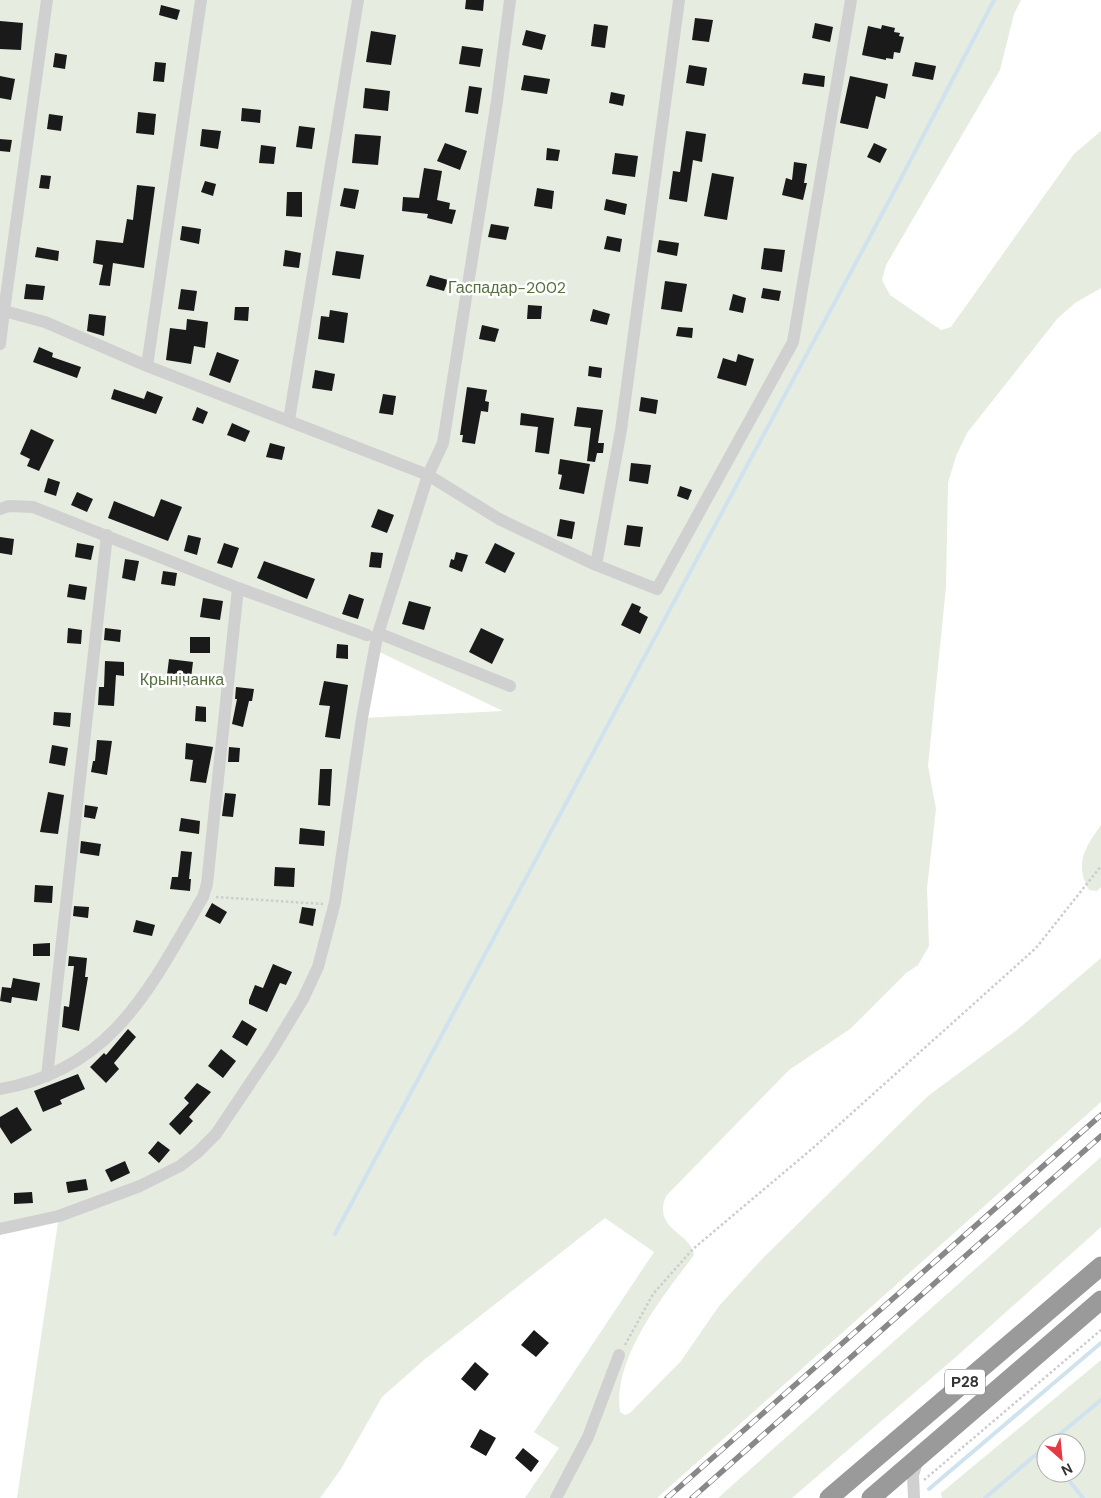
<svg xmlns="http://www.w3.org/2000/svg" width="1101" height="1498" font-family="'DM Sans',sans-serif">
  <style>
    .green { fill: #e6ecdf; fill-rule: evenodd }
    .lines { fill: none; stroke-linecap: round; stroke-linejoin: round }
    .stream { stroke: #cfe2ee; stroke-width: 4 }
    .building { fill: #1a1a1a }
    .path { stroke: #cdcdcd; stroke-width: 2.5; stroke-dasharray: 2.5 2.5; stroke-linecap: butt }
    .minor { stroke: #d0d0d0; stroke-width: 12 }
    .highway { stroke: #9a9a9a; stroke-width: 19 }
    .rail-casing { stroke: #888; stroke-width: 5.5 }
    .rail { stroke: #fff; stroke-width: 4; stroke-dasharray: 11; stroke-linecap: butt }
    .labels { text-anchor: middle; stroke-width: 5; stroke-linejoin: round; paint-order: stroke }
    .shield { fill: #fff; stroke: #707070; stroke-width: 1 }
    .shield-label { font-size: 15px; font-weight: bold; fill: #333 }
    .park-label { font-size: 16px; fill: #56703f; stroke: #fff }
  </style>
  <rect width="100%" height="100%" fill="#fff"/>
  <path class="green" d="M0,0H1021L1014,14L1000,70L886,265L882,280L890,295L941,330L951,327L1074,154L1101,131V288L1075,303L1057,319L967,433L956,456L948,483L946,587L928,766L936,809L927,888L929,946L918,965L906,973L850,1029L789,1070L666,1196C652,1230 691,1232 694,1255C664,1295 612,1358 620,1412L625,1415L630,1413L681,1361L719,1306L762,1259L928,1096L1017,1030L1101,958V1102L657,1498H525L559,1448L534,1432L654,1252L605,1218L425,1359L382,1397L341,1469L320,1498H17L59,1216L0,1229ZM371,648L503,711L362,718Z
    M1101,825V887L1097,891L1089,890C1074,863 1085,848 1101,825Z
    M1101,1157V1227L957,1356L792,1498H718Z
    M1101,1360V1498H942L941,1493ZM1046,1443H1076V1473H1046Z"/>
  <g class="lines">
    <path class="stream" d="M335,1234L897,186L994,0
      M1049,1443L1101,1400
      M1063,1473L1083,1498
      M929,1489L1101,1343
      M985,1498L1046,1446"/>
  </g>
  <path class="building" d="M466,0H484L483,11L465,9Z
    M161,5L180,10L177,20L159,15Z
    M695,18L713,20L709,42L692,40Z
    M0,21L23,23L21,50L0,49Z
    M815,23L833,27L830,42L812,38Z
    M594,24L608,26L605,48L591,46Z
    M882,25L895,28L894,32L900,33L899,36L904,37L900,53L894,52L893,59L886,58V60L862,55L868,26L881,29Z
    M526,30L546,35L542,50L522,45Z
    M371,31L396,35L391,65L366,62Z
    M462,46L483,49L480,67L459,64Z
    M55,53L67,55L65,69L53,67Z
    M155,62L166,63L164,82L153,81Z
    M915,62L936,66L933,80L912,76Z
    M689,65L707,68L704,86L686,83Z
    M804,73L825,76L824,87L802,84Z
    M524,75L550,79L547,94L521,90Z
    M0,76L15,79L11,100L0,98Z
    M850,76L888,84L885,99L876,96L868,129L840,123Z
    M469,86L482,88L478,114L465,112Z
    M365,88L390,91L388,111L363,108Z
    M611,92L625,95L623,106L609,103Z
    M242,108L261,110L260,123L241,121Z
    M138,112L156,114L154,135L136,133Z
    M49,114L63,116L61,131L47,129Z
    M299,126L315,128L312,149L296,147Z
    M202,129L221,131L218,149L200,146Z
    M686,131L706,134L702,162L693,160L687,202L669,199L673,171L680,172Z
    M355,134L381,136L378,165L352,163Z
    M0,139L12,140L10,152L0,151Z
    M445,143L467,151L460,170L437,161Z
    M874,143L887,149L880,163L867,157Z
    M261,145L276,147L274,164L259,163Z
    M547,148L560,150L558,161L546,160Z
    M615,153L638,156L635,177L612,174Z
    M794,162L807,164L804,183H807L803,200L782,195L786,178L792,180Z
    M424,168L442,171L437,200L450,203L449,209L456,210L452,224L427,218L428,214L402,211L403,197L419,198Z
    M712,173L734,177L727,220L704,216Z
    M41,175L51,176L49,189L39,188Z
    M205,181L216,184L213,196L201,192Z
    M137,185L155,187L144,268L113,263L110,286L99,285L103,265L93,263L96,240L123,243L127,219L133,220Z
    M344,188L359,190L355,209L340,206Z
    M537,188L554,191L552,209L534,206Z
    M287,192H302V217L286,216Z
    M606,199L627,204L625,215L604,210Z
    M491,224L509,227L506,240L488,237Z
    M182,226L201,229L199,244L180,240Z
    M607,236L622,239L620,252L604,249Z
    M659,240L679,243L677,256L657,252Z
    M37,247L59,251L58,261L35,257Z
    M764,248L785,250L782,272L761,269Z
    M285,250L301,253L299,268L283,266Z
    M336,251L364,255L360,279L332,275Z
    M430,275L448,280L444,291L426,286Z
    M665,281L687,284L682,312L661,309Z
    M26,284L45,286L43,300L24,299Z
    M763,288L781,291L779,301L761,298Z
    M181,289L197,291L194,311L178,309Z
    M733,294L746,298L743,313L729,310Z
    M528,305L542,306L541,319H527Z
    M235,307H249L248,321L234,320Z
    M593,309L610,314L607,325L590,321Z
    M330,310L348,313L344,343L318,339L321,316L329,317Z
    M89,314L106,316L104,336L87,331Z
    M187,319L208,322L205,348L194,346L191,364L166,360L170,328L186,330Z
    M482,325L499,329L495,342L479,339Z
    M678,327L693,328L692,338L676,336Z
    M39,347L53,353L52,357L81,367L77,378L33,362Z
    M217,352L239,360L230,383L209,375Z
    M738,354L754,359L746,386L717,378L723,358L736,362Z
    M589,366L602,368L601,378L588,376Z
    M315,370L335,374L332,391L312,388Z
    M467,387L487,390L485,401L489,402L488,412L481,411L475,444L462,442L463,435H460Z
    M114,389L144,399L147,391L163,397L156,414L111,399Z
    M383,394L396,396L393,415L379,413Z
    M641,397L658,400L656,414L639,411Z
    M197,407L208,412L203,424L192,420Z
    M577,407L603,410L598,443H604L603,453H597L595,462L587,461L591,428L574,426Z
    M521,413L554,418L549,454L535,452L538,427L520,425Z
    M232,423L250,431L245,442L227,435Z
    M31,429L54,440L39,471L27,466L30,459L20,454Z
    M270,443L285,447L282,460L266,457Z
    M560,459L590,464L584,494L559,489L562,475L558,474Z
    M631,463L651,465L648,484L629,481Z
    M48,478L60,482L56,496L44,492Z
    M680,486L692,490L688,500L677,496Z
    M77,492L93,499L87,512L71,505Z
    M161,499L182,507L168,541L108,518L114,501L154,517Z
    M378,509L394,515L387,533L371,527Z
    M560,519L575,522L572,539L557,536Z
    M627,525L643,527L640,547L624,545Z
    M188,535L201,538L197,555L184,551Z
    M0,537L14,539L12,555L0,553Z
    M77,543L94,546L91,560L75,557Z
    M224,543L239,548L232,568L217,563Z
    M495,543L515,553L505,573L485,563Z
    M371,552L383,553L381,568L369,567Z
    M456,552L468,555L462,572L449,567L451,559L454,560Z
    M125,559L139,561L135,581L122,578Z
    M264,561L315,579L307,599L257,578Z
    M163,571L177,573L175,586L161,584Z
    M69,584L87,587L85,600L67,597Z
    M349,594L364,599L358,619L342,614Z
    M203,598L223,601L220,620L200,617Z
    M409,601L431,607L424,630L402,624Z
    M632,603L641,607L639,612L648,617L640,634L621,625Z
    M68,628L82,630L81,644L67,643Z
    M105,628L121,630L120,642L104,640Z
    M481,628L504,639L492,664L469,652Z
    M190,637H210V653H190Z
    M337,644L348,645V659L336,658Z
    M169,659L193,662L190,686L166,683Z
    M105,661L124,662V676L116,675L114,706L98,705L99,687H104Z
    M324,681L348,685L340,739L325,737L330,706L319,705Z
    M236,687L254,689L252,701H249L243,727L232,724L237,699H235Z
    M196,706L206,707V722L195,721Z
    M54,712L71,713L70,727L53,725Z
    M97,740L112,741L107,775L91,772L93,761H95Z
    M186,743L213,747L206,783L190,781L193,760L185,759Z
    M52,745L68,748L65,766L49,763Z
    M229,747L240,748L239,762H228Z
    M320,769H332L330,806L318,805Z
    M48,792L64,795L58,834L40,832Z
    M225,793L236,794L233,817L222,816Z
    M85,805L98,807L95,819L84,817Z
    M181,818L200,821L199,834L179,831Z
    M300,828L325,831L324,846L299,844Z
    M81,841L101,844L99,856L80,853Z
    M181,851L192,852L189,879H191L190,891L170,889L172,877H178Z
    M275,867L295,868L294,887L274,886Z
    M35,885L53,886L52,903L34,902Z
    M212,903L227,912L220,924L205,916Z
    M74,906L89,907L88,918L73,916Z
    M302,907L316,909L313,926L299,923Z
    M136,920L155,925L152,936L133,932Z
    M50,943V956H33V944Z
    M69,956L87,958L85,977H88L79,1031L62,1027L64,1006L69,1007L74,966H68Z
    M273,964L292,972L286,985L280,983L267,1012L249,1004V1000L255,985L263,988Z
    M13,978L40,983L37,1001L12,997L11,1003L0,1001L2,987L11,988Z
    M242,1020L257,1029L247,1046L232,1037Z
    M128,1029L136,1037L114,1063L119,1069L106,1083L90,1067L104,1053L106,1055Z
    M221,1049L236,1061L223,1078L208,1066Z
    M78,1074L85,1089L60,1100L62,1104L43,1112L34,1091Z
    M197,1083L211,1092L189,1117L193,1121L180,1135L169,1124L189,1103L184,1098Z
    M17,1107L32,1130L11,1144L0,1127V1117Z
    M158,1141L170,1150L159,1163L148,1153Z
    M125,1161L130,1173L111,1182L105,1170Z
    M86,1179L88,1190L68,1193L66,1182Z
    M32,1192L33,1203L14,1204V1193Z
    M534,1330L549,1343L536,1357L521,1345Z
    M475,1362L489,1374L475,1391L461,1379Z
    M480,1429L496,1438L486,1456L470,1447Z
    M523,1448L539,1461L531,1472L515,1458Z"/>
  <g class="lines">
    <path class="path" d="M216,897L323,904
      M625,1345L653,1294L693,1249L813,1148L1036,948L1101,866
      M924,1480L1101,1330"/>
    <path class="minor" d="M47,0L4,311L45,322L147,366L428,475L499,519L596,565L657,589L793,342L851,0
      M0,344L4,311
      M147,366L201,0
      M289,420L358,0
      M0,509L9,506L33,507L238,588L367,635
      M596,565L621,430L679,0
      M378,633L510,686
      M47,1076L107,535
      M0,1089C113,1070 151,986 203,897L207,884L238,588
      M0,1229L59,1216L140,1186L180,1166L198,1152L216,1134L271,1052L303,999L318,967L335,902L362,718L377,637L428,475L443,443L497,101L510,0
      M556,1498L588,1437L619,1355
      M914,1498L913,1475L918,1459"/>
    <path class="highway" d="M829,1498L1101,1266
      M871,1498L1101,1300"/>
    <g class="rail-casing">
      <path id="rail" d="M667,1498L1101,1115
        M692,1498L1101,1136"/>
    </g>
    <use href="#rail" class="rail"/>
  </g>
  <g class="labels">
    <rect class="shield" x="945" y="1369.5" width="40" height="25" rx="4"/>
    <g class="shield-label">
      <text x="965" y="1387">Р28</text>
    </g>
    <g class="park-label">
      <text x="507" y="293">Гаспадар-2002</text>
      <text x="182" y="685">Крынічанка</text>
    </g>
  </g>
  <g transform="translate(1061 1458) rotate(153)"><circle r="24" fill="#ffffff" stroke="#adadad"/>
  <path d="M0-4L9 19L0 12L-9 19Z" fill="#e63946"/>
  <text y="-8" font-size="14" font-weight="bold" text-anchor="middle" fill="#333333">N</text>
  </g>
</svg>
